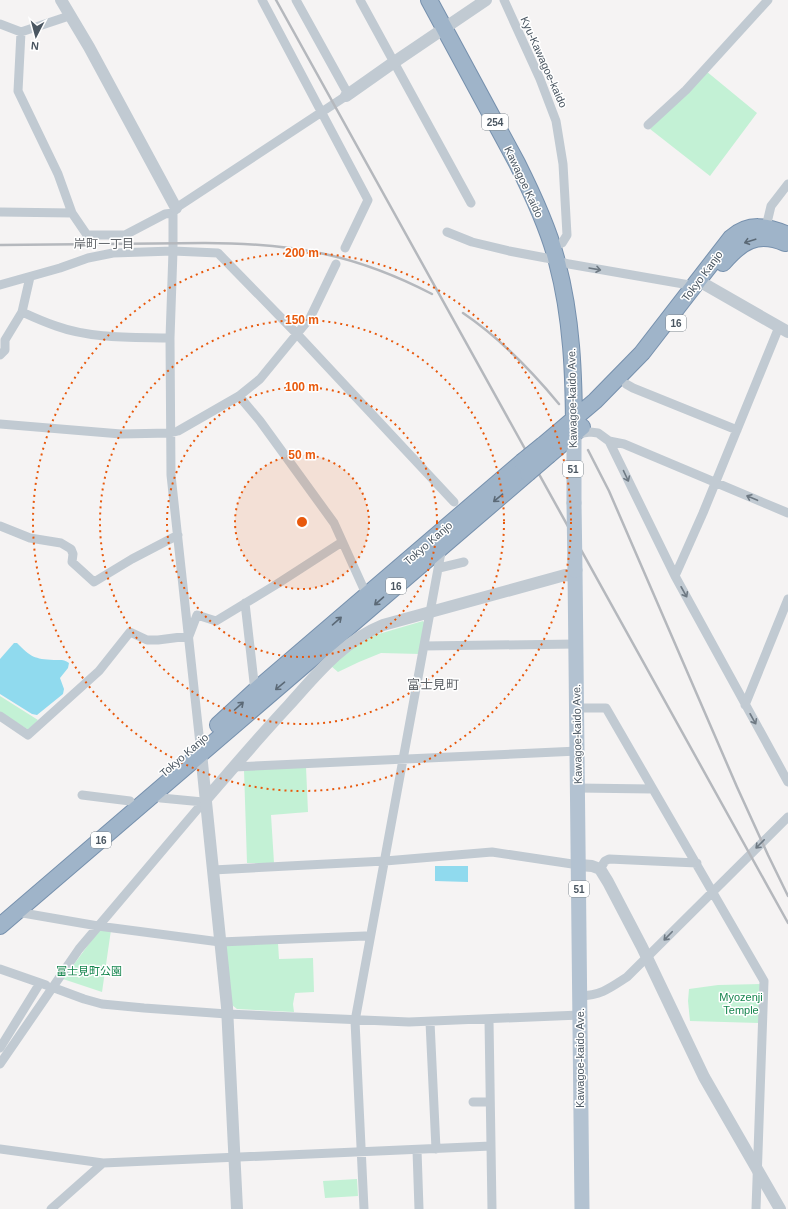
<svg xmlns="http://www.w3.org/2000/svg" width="788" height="1209" font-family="Helvetica,'Noto Sans JP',sans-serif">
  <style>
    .green { fill: #c3f1d5 }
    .water { fill: #90daee }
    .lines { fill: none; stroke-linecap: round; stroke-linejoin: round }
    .trunk-casing { stroke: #7690ad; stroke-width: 18 }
    .minor { stroke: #c1cad2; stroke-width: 9 }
    .tertiary { stroke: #c1cad2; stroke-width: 12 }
    .primary { stroke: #b3c2d1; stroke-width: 15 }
    .trunk { stroke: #9fb4c9; stroke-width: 16 }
    .rail { stroke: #b5b8bd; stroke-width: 2.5 }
    .trunk-bridge-casing { stroke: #7690ad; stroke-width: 18; stroke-linecap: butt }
    .primary-bridge { stroke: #b3c2d1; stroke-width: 15 }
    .trunk-bridge { stroke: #9fb4c9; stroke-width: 16 }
    .oneway { stroke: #5b6976 }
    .oneway2 { stroke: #6e7983 }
    .ring { fill: none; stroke: #e8590c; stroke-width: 2; stroke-dasharray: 2 4 }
    .labels { text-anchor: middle; stroke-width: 3; stroke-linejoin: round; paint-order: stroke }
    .shield { fill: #fff; stroke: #808990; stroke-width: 1 }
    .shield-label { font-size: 10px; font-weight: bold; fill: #4a5661 }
    .street-label { font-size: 11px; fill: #4a5661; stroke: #fff }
    .park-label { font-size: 11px; fill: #17864f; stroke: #fff }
    .neighbourhood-label { font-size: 12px; fill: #5f6368; stroke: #fff }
    .quarter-label { font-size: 13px; fill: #5f6368; stroke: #fff }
    .centre { fill: #e8590c; stroke: #fff; stroke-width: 2 }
    .ring-label { font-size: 12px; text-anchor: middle; font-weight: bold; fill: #e8590c; stroke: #fff; stroke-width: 3; stroke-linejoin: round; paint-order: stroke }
  </style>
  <rect width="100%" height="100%" fill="#f5f3f3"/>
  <path class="green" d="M706,71L757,113L710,176L650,129Z
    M423,621L425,624L420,654L381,653L359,662L338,672L331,666L365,638Z
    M0,696L38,720L29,729H27L0,712Z
    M306,767L308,812L271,815L274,863H247L244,770Z
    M100,929L111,930L102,992L63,979Z
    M278,943L279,959L313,958L314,992L295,993L293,1004L294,1012L237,1009L232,1005L225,945Z
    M761,984L759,1023L690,1021L688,1001L689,989L718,985Z
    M357,1179L358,1196L325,1198L323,1181Z"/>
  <path class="water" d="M14,643H17C31,657 34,659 54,660C60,660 64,659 69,663L68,668L60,678L64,689L63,694L37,715L32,714L0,694V659Z
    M435,866H468V882L435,881Z"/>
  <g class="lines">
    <g class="trunk-casing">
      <path id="trunk" d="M429,0L517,163C532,193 549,229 557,262C572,318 574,376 574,434
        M723,263C741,242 757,231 785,243
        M543,445L595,401L642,353L731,238C749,222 767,226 788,235
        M549,455L582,427
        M218,725L255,691L522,462
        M0,926L528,473"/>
    </g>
    <path class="minor" d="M262,0L368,200L345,248
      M296,0L348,94
      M360,0L471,203
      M504,0L540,79L556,121L563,164L567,235L562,243L553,247
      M0,24L21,32L69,16
      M21,32L18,91L58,174L72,213L87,235H125L165,214L173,213
      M648,125L686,90L768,0
      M0,212L72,213
      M766,227L771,206L788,184
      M447,232L472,242L509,251L546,258L569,264L695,286
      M0,285L60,268L88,258L113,253L173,251L218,253L297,334L454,502
      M22,312C33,317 44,322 56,326C92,339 132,337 170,338
      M0,355L5,350V340L22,312L30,277
      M626,384L633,388L737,430
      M239,396L260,421L334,523L367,596
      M0,424L121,434L170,433L178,431L239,396L260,379L310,318L336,264
      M576,434L590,432L598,433L609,441L624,444L788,513
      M609,441L675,576L788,782
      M0,526L30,538L61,543L71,549L73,554L72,562L94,582L132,559L178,535
      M439,568L464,562
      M675,576L703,513L779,327
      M245,603L255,691
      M424,646L576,644
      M745,705L788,599
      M577,708H606L764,981L756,1209
      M0,716L28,735L99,671L130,632L147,640H158L189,636L197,615L216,621L277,584L342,542
      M201,753L171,475L170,338L173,251V213L176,208L346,96
      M234,767L578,751
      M578,788L652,789
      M82,795L130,801
      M153,795L161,798L203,802
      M600,869L605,861L609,859L697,863
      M213,870L385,861L492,852L579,865
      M17,912L98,926L220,942L365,936L370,937
      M0,969L46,985
      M57,989L84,999L102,1004L144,1008L227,1014L409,1022L580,1015
      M580,996C602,995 610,988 627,977L788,817
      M489,1020L492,1209
      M430,1022L436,1149
      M0,1048L40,983
      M0,1064L79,949L206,799
      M473,1102H490
      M0,1149L103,1163L491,1146
      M417,1150L419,1209
      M51,1209L103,1163
      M364,1209L355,1021L442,547"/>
    <path class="tertiary" d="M61,0L89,47L176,208
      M346,96L390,65L486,0
      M706,285L788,332
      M201,753L227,1007L237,1209
      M206,799C233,768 260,736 289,705C317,674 343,641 383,625L565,575L575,576
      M579,865L592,866L600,869L608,882L642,947L704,1077L780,1209"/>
    <path class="primary" d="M574,503V434
      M575,570L582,1209"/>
    <use href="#trunk" class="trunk"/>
    <path class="rail" d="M276,0L788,923
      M0,245L205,243C292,243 355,254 432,294
      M463,313C500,338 530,369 559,404
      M588,450L609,491L737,787L768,855L788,896"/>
    <g class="trunk-bridge-casing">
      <path id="trunk-bridge" d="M522,462L543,445
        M528,473L549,455"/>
    </g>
    <path class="primary-bridge" d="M574,503L575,570"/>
    <use href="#trunk-bridge" class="trunk-bridge"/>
  </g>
  <defs><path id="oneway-shaft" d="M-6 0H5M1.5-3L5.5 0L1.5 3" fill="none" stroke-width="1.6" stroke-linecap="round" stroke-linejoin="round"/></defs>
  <g class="oneway">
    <use href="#oneway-shaft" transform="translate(750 241) rotate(162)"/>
    <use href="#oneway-shaft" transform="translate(498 498) rotate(140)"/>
    <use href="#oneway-shaft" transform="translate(379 601) rotate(139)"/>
    <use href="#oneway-shaft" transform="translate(337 621) rotate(-41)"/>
    <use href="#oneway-shaft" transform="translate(280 686) rotate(140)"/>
    <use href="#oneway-shaft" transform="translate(239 706) rotate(-42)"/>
  </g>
  <g class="oneway2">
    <use href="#oneway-shaft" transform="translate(595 269) rotate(10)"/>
    <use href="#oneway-shaft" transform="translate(626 476) rotate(65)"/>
    <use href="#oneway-shaft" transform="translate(752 498) rotate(-157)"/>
    <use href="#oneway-shaft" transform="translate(684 592) rotate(61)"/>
    <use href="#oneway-shaft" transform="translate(753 719) rotate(61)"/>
    <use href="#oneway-shaft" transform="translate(760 844) rotate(135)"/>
    <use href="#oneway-shaft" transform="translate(668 936) rotate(134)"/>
  </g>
  <circle cx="302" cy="522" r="67" fill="#e8590c" fill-opacity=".12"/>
  <g class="ring">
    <circle cx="302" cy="522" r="67"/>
    <circle cx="302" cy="522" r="135"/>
    <circle cx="302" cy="522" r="202"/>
    <circle cx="302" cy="522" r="269"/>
  </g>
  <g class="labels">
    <g class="shield">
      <rect x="482" y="114" width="26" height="16" rx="3"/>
      <rect x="666" y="315" width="20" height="16" rx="3"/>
      <rect x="563" y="461" width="20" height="16" rx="3"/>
      <rect x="386" y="578" width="20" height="16" rx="3"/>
      <rect x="91" y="832" width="20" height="16" rx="3"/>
      <rect x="569" y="881" width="20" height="16" rx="3"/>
    </g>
    <g class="shield-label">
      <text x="495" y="126">254</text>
      <text x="676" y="327">16</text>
      <text x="573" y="473">51</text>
      <text x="396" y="590">16</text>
      <text x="101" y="844">16</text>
      <text x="579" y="893">51</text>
    </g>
    <g class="street-label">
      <text transform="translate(544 62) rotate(66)" y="4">Kyu-Kawagoe-kaido</text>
      <text transform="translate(524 182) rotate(65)" y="4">Kawagoe Kaido</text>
      <text transform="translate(702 276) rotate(-53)" y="4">Tokyo Kanjo</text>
      <text transform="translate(572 398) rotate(-91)" y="4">Kawagoe-kaido Ave.</text>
      <text transform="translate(428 543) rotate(-41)" y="4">Tokyo Kanjo</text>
      <text transform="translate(577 734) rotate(-91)" y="4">Kawagoe-kaido Ave.</text>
      <text transform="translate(184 755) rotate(-41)" y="4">Tokyo Kanjo</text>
      <text transform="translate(580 1058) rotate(-90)" y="4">Kawagoe-kaido Ave.</text>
    </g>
    <g class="park-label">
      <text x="89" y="975">富士見町公園</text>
      <text x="741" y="1001">Myozenji<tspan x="741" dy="13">Temple</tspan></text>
    </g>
    <g class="neighbourhood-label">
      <text x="104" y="248">岸町一丁目</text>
    </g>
    <g class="quarter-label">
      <text x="433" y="689">富士見町</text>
    </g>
  </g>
  <circle cx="302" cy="522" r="6" class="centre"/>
  <g class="ring-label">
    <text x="302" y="257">200 m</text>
    <text x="302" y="324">150 m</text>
    <text x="302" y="391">100 m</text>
    <text x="302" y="459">50 m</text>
  </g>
  <g transform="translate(36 36) rotate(186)" stroke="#ffffff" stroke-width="3" paint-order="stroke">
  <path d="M0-3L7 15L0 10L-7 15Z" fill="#4a5661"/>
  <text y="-6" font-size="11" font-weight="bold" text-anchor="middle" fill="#4a5661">N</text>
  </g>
</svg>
